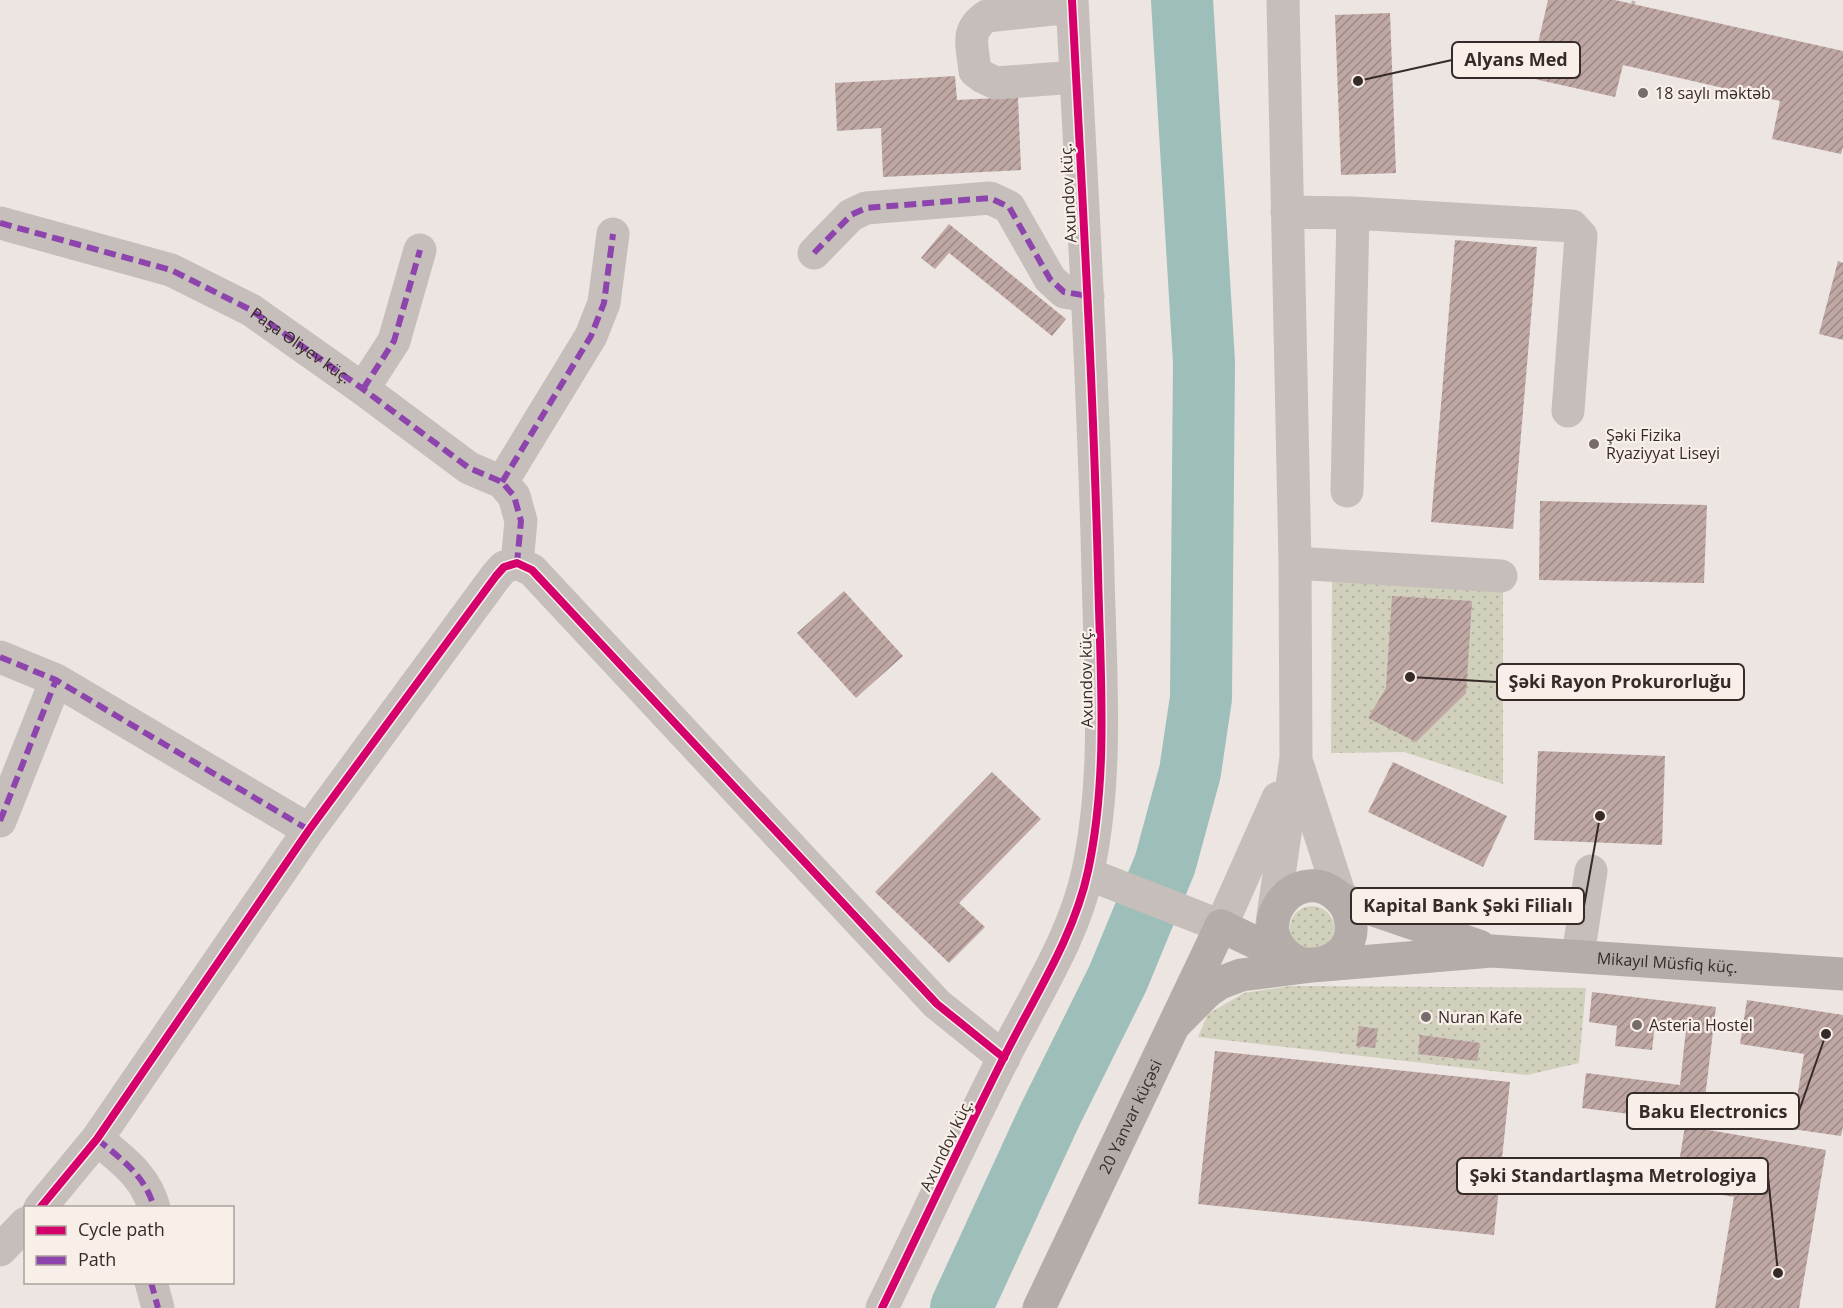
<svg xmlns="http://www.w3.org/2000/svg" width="1843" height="1308" font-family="'Open Sans',sans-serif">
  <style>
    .grass { fill: url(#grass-dots) }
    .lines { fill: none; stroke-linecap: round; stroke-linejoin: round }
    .river { stroke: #9ebeb9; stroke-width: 62 }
    .building { fill: url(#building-hatch) }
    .path { stroke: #beb6b3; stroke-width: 4; stroke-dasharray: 3 3; stroke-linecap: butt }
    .minor { stroke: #c6beba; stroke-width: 33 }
    .major { stroke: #b4aca9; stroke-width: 33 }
    .quiet { stroke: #8e44ad; stroke-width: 6; stroke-dasharray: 12 6; stroke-linecap: butt }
    .cycleway-casing { stroke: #f9efe9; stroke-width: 11 }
    .cycleway { stroke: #d6006c; stroke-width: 8 }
    .poi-dot { fill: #766c6a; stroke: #f9efe9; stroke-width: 2 }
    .labels { text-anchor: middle; stroke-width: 4.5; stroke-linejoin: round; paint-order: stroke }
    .poi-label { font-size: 16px; fill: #362b29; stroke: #f9efe9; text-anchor: start }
    .street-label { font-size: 16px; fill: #362b29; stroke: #f9efe9 }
    .leader { fill: none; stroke: #362b29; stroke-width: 2 }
    .callout-dot { fill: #362b29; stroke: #f9efe9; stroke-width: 2 }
    .callout { fill: #f9efe9; stroke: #362b29; stroke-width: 2 }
    .callout-label { font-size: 18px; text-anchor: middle; font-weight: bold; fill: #362b29 }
  </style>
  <defs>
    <pattern id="grass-dots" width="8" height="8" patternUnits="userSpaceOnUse" patternTransform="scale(1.5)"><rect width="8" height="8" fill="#d0d0bc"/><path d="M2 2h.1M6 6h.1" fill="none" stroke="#b3b3a2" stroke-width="1.8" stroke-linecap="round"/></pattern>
    <pattern id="building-hatch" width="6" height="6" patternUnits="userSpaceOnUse" patternTransform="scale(1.5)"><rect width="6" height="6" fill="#bfa7a4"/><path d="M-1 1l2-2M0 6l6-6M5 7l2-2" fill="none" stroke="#9c8886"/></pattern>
  </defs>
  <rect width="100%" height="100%" fill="#ece5e2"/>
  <path class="grass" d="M1332,578L1503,589V784L1404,752L1331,753Z
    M1290 928a22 22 0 1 1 44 0a22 22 0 1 1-44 0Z
    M1291,986L1586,988L1579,1063L1527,1075L1198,1037L1208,1014L1244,993Z"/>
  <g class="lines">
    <path class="river" d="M961,1308L1050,1115L1118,978L1165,864L1190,772L1201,698L1204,362L1182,0"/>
  </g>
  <path class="building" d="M1548,0H1615L1843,51V147L1841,154L1772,139L1780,101L1623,65L1615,97L1530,78Z
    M1390,13L1396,173L1341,175L1335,15Z
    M955,76L957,100L1018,97L1021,170L883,177L881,128L837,131L835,83Z
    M949,224L1066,319L1052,336L949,253L935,269L921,258Z
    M1455,240L1537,247L1513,529L1431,522Z
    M1838,261L1843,263V340L1819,334Z
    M1540,501L1707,505L1704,583L1539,580Z
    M844,591L903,656L856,698L797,633Z
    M1392,596L1472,601L1466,693L1416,742L1368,718L1386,688Z
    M1538,751L1665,756L1662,845L1534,840Z
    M1393,762L1507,816L1483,867L1368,812Z
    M992,772L1041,819L959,903L985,927L949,963L875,892Z
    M1592,992L1716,1007L1702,1123L1582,1108L1586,1073L1680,1085L1686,1029L1655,1024L1652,1050L1615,1046L1617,1026L1589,1022Z
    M1747,1000L1843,1015V1126L1841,1136L1792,1129L1804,1054L1740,1044Z
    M1359,1026L1378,1029L1375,1048L1356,1046Z
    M1420,1035L1480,1043L1477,1061L1418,1054Z
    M1215,1051L1510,1082L1494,1235L1198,1204Z
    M1685,1126L1826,1150L1799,1308H1715L1734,1197L1675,1187Z"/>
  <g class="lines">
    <path class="path" d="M1633,4L1634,0"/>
    <path class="minor" d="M1072,7L987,16C964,31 973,47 975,71L983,77L996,83L1076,77
      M1287,212L1353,213L1572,226L1581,236L1568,411
      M0,223L171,270L251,310L363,389L469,468L502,482L514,496L521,521L517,563
      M814,253L851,215L866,208L990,198L1009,207L1050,279L1064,292L1088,296
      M363,389L394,341L420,250
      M502,482L591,336L604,303L613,234
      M1347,491L1353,213
      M1295,563L1501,576
      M0,657L56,680L309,830
      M1298,766L1341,899
      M0,821L56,680
      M1088,874L1221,926L1278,798
      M1272,923L1296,758L1295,563L1283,0
      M1578,955L1591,871
      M97,1139C121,1159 146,1176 154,1208
      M40,1208L97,1139L309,830L496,576L504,567L517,563L532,570L937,1004L1004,1058
      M0,1250L26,1223
      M151,1282L158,1308
      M882,1308C923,1224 962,1140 1004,1057C1034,997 1074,937 1088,871C1109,773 1100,671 1098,572C1093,381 1082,191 1072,0"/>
    <g class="major">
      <path d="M1341,899L1479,946"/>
      <path d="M1221,926L1299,963C1332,969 1359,948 1349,914C1347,906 1342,900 1336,895C1293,860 1240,934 1299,963"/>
      <path id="s1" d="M1176,1023L1208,991L1220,983L1241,975L1312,966L1492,951L1843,974"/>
      <path id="s2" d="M1039,1308L1221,926"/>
    </g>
    <g class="quiet">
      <path id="s3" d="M0,223L171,270L251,310L363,389L469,468L502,482L514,496L521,521L517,563"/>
      <path d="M814,253L851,215L866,208L990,198L1009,207L1050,279L1064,292L1088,296"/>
      <path d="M363,389L394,341L420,250"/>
      <path d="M502,482L591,336L604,303L613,234"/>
      <path d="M0,657L56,680L309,830"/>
      <path d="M0,821L56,680"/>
      <path d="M97,1139C121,1159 146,1176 154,1208"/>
      <path d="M151,1282L158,1308"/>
    </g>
    <g class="cycleway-casing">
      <path id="cycleway" d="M40,1208L97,1139L309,830L496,576L504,567L517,563L532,570L937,1004L1004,1058
        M882,1308C923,1224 962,1140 1004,1057C1034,997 1074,937 1088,871C1109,773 1100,671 1098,572C1093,381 1082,191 1072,0"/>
    </g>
    <use href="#cycleway" class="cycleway"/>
  </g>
  <g class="poi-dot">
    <circle cx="1643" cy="93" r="6"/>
    <circle cx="1594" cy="444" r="6"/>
    <circle cx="1426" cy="1017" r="6"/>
    <circle cx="1637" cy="1025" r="6"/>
  </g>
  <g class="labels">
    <g class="poi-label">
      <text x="1655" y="99">18 saylı məktəb</text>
      <text x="1606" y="441">Şəki Fizika<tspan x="1606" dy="18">Ryaziyyat Liseyi</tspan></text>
      <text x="1438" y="1023">Nuran Kafe</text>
      <text x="1649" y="1031">Asteria Hostel</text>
    </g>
    <g class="street-label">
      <text transform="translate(1068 193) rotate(-93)" y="6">Axundov küç.</text>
      <text dy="6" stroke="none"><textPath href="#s3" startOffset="328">Paşa Əliyev küç.</textPath></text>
      <text transform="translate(1086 678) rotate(-91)" y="6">Axundov küç.</text>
      <text dy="6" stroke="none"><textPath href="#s1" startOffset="510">Mikayıl Müsfiq küç.</textPath></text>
      <text dy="6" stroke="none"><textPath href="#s2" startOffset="212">20 Yanvar küçəsi</textPath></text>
      <text transform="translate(946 1145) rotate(-64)" y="6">Axundov küç.</text>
    </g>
  </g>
  <path class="leader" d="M1358 81L1452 60M1410 677L1497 682M1600 816L1584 906M1826 1034L1799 1111M1778 1273L1768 1176"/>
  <g class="callout-dot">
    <circle cx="1358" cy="81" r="6"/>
    <circle cx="1410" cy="677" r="6"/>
    <circle cx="1600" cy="816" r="6"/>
    <circle cx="1826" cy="1034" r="6"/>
    <circle cx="1778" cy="1273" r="6"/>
  </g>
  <g class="callout">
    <rect x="1452" y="42" width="128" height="36" rx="6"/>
    <rect x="1497" y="664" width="247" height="36" rx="6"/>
    <rect x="1351" y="888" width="233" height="36" rx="6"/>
    <rect x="1627" y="1093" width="172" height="36" rx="6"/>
    <rect x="1457" y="1158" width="311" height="36" rx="6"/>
  </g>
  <g class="callout-label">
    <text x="1516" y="66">Alyans Med</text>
    <text x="1620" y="688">Şəki Rayon Prokurorluğu</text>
    <text x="1468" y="912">Kapital Bank Şəki Filialı</text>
    <text x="1713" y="1118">Baku Electronics</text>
    <text x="1613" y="1182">Şəki Standartlaşma Metrologiya</text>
  </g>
  <rect x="24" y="1206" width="210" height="78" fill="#f9efe9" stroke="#aba19c" stroke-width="1.5"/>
  <rect x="36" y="1226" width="30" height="9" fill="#d6006c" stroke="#aba19c" stroke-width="1.5"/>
  <text x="78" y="1236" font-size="18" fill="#362b29">Cycle path</text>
  <rect x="36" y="1256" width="30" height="9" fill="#8e44ad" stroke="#aba19c" stroke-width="1.5"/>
  <text x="78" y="1266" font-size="18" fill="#362b29">Path</text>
</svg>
